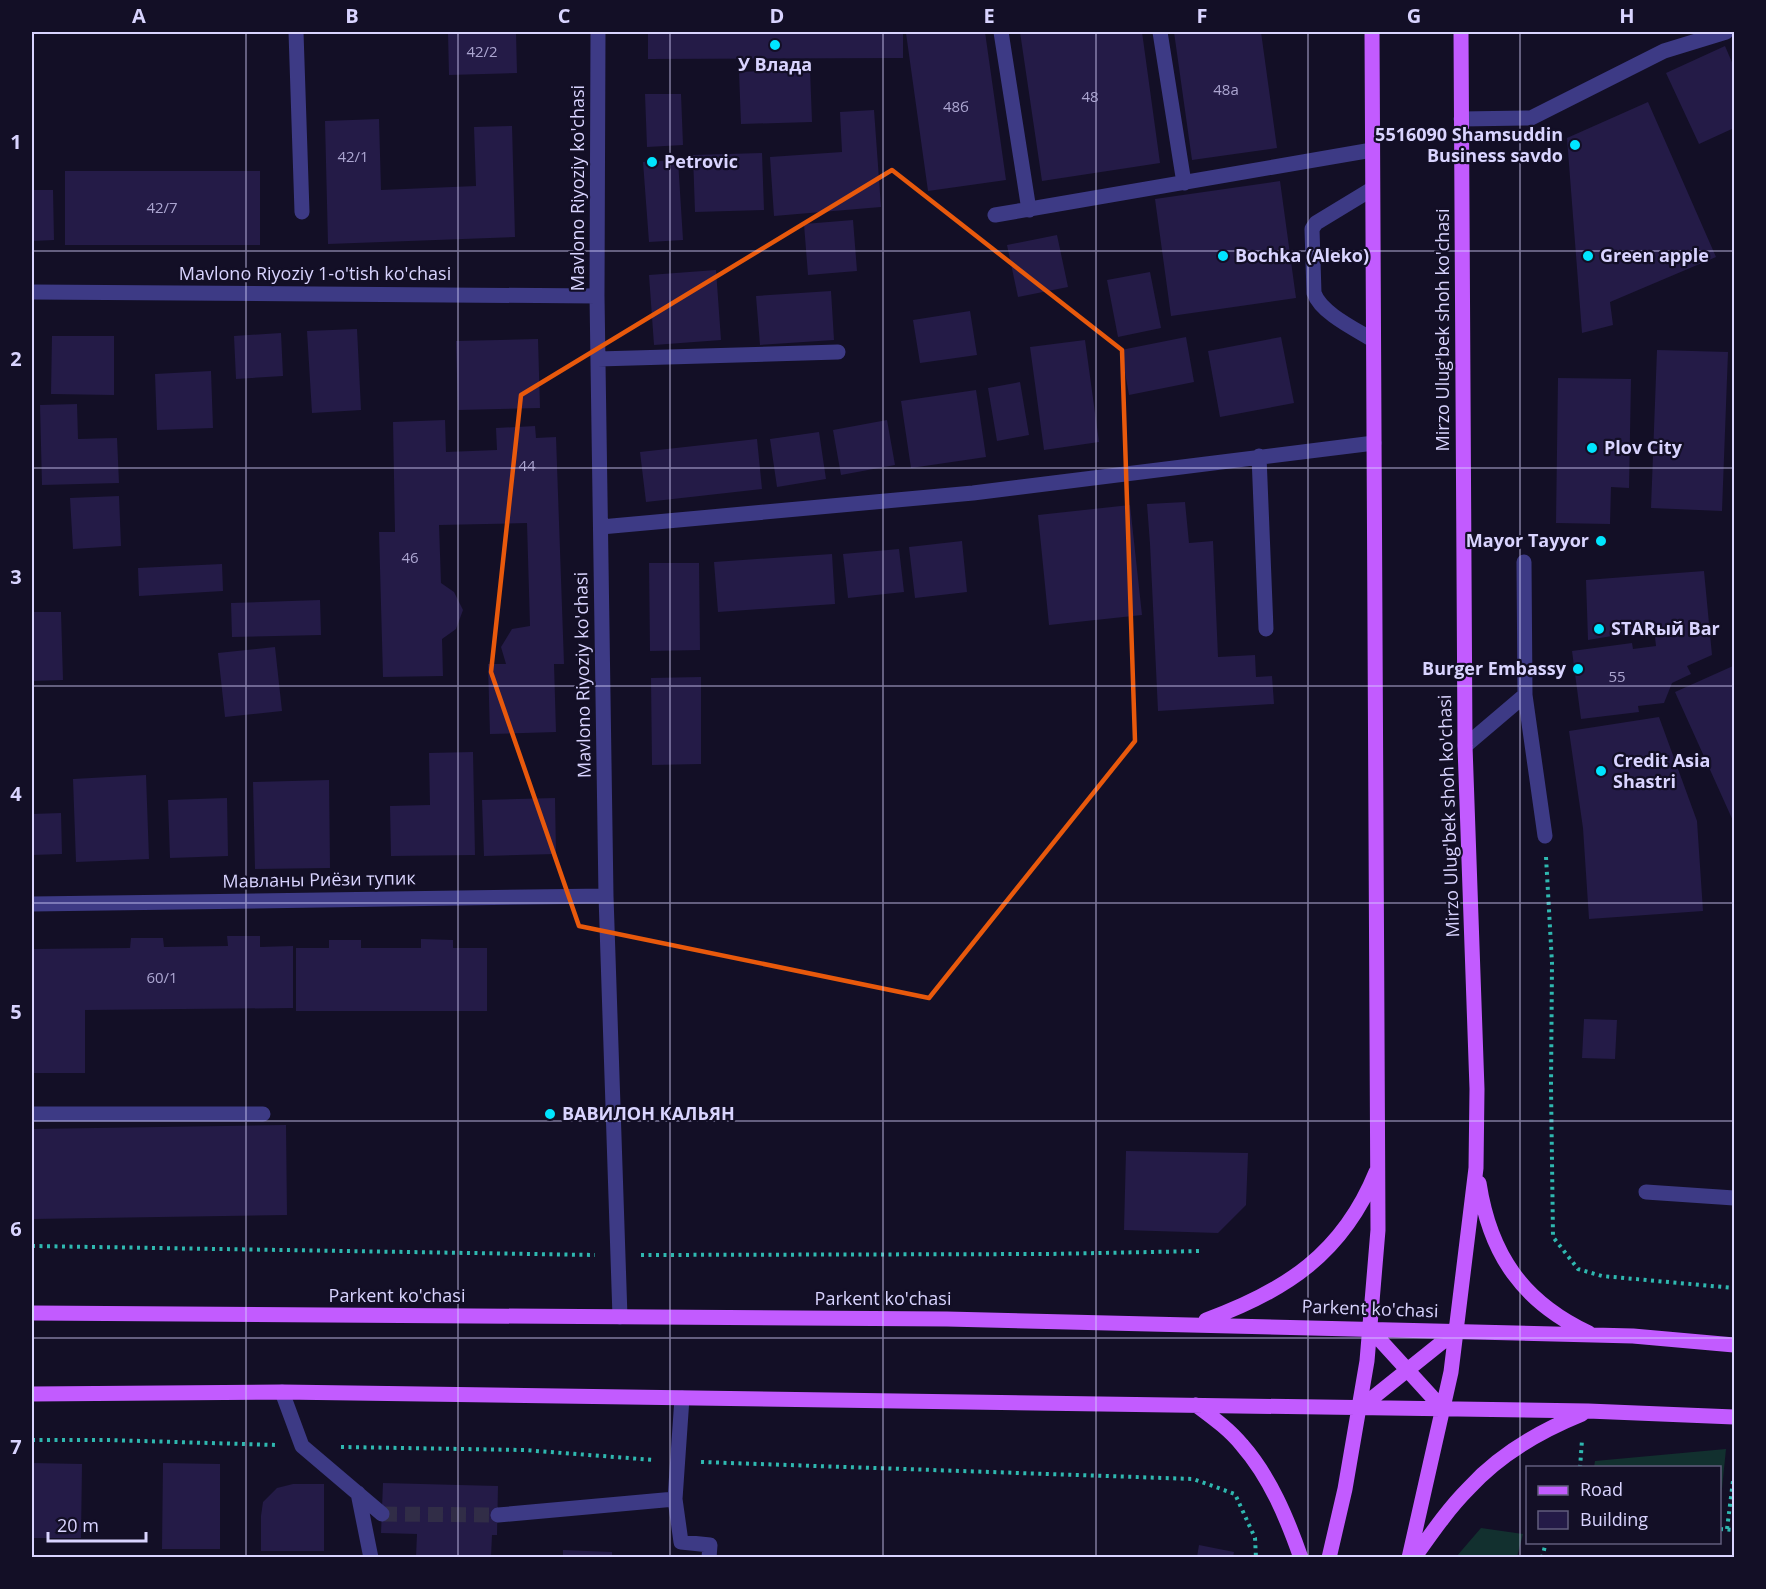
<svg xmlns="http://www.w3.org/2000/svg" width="1766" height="1589" font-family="'Open Sans',sans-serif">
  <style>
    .green { fill: #12302f }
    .building { fill: #241b47 }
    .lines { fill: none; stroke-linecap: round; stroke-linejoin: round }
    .minor-tunnel { stroke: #312d47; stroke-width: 15; stroke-dasharray: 15 8; stroke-linecap: butt }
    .path { stroke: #2fb8b0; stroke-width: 4; stroke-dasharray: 3 4.5; stroke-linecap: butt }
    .minor { stroke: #3d3a85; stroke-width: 15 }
    .major { stroke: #c25bff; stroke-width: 15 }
    .marked { fill: none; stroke: #e8590c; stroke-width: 4.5; stroke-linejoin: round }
    .grid { fill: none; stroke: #d9d4ff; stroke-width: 1.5; stroke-opacity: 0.55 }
    .poi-dot { fill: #00e5ff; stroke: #130f26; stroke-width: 2 }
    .labels { text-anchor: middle; stroke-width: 4.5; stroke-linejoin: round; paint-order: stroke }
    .number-label { font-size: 15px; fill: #aca6d1 }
    .poi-label { font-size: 18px; font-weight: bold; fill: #d9d4ff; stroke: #130f26; text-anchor: start }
    .street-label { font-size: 18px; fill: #d9d4ff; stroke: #130f26 }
    .neatline { fill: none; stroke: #d9d4ff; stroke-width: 2 }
    .grid-label { font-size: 20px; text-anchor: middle; font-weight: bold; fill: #d9d4ff }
  </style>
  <rect width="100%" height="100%" fill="#130f26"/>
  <path class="green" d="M1726,1449L1720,1508V1468L1594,1467L1595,1461Z
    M1481,1528L1523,1534L1517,1557H1456Z"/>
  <path class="building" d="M448,32H516L517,73L449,75Z
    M648,32H903V58L648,59Z
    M920,32H985L1006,180L928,191L906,33Z
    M1020,32H1142L1160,163L1042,181Z
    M1174,32H1261L1277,148L1192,160Z
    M1725,46L1734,67V128L1699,144L1666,73Z
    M810,69L812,122L741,124L739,72Z
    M645,94H681L683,145L647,147Z
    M1648,102L1716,257L1610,302L1613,325L1582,333L1567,138Z
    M874,110L881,207L774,216L770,157L842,152L840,112Z
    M379,119L381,190L476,186L474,127L512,126L515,237L328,244L325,121Z
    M762,153L764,210L695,212L693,155Z
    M678,160L683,240L649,242L643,162Z
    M65,171H260V245H65Z
    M1280,181L1296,298L1171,316L1155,199Z
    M32,190H53L54,240L32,241Z
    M853,220L857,271L808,275L804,224Z
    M1057,235L1068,287L1018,297L1007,245Z
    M716,270L721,340L654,345L649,275Z
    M1150,272L1161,328L1118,337L1107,280Z
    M831,291L834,340L760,345L756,296Z
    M970,311L977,355L920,363L913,320Z
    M357,329L361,410L312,413L307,331Z
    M281,333L283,376L236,379L234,336Z
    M52,336H114V395L51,394Z
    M1186,337L1194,382L1129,395L1121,350Z
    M1281,337L1294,403L1220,417L1208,351Z
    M538,339L540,408L458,410L456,341Z
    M1085,340L1099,442L1044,450L1030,347Z
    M1657,350L1728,352L1722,511L1651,508Z
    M211,371L213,428L157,430L155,374Z
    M1558,378L1631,379L1629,488L1611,487L1610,524L1556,523Z
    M1020,382L1029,435L997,441L988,388Z
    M976,390L986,457L911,468L901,401Z
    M77,404L78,439L117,438L119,483L42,485L40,405Z
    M445,420L446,452L497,450L496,428L535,426L536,438L556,437L564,664H554L556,732L490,734L488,664H506L501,647L512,629L530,626L527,523L439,525L441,583L454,592L463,610L456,629L442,639L443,676L383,677L379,532H395L393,422Z
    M887,420L895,465L841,475L833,430Z
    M819,432L826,479L777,487L770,439Z
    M757,439L762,489L646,502L640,452Z
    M119,496L121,546L73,549L70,498Z
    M1185,502L1189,543L1213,541L1218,657L1255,655L1256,677L1272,676L1274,704L1158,711L1150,544L1147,504Z
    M1130,505L1142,615L1049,625L1038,515Z
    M962,541L967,592L915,598L909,547Z
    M899,549L904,592L848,598L843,554Z
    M832,554L835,604L718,612L714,562Z
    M649,563H699L700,650L650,651Z
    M222,564L223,591L139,596L138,568Z
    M1704,571L1712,655L1687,666L1691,674L1672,683L1664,703L1638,706L1639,712L1581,719L1572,651L1632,643L1633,649L1656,646L1654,629L1588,640L1586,580Z
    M320,600L321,635L232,637L231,603Z
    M32,612H61L63,680L32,681Z
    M275,647L282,711L225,717L218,653Z
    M1733,666L1734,669V823L1675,692Z
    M701,677V764L652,765L651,678Z
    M1659,717L1697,821L1703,911L1589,919L1583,828L1569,731Z
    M473,752L475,855L391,856L390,806L430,805L429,753Z
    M146,775L149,859L76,862L73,779Z
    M329,780L330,868L255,869L253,782Z
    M227,798L228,856L170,858L168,800Z
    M555,798L556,854L484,856L482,800Z
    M61,813L62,854L32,855V814Z
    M227,936H260V947L293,946V1008L85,1010V1073H32V949L130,948L131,938H163L164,947L228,946Z
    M421,939L453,940V948H487V1011H296V948H329V940H361V948H421Z
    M1584,1019L1617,1020L1615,1059L1582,1058Z
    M286,1125L287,1215L32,1219V1129Z
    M1126,1151L1248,1153L1246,1205L1218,1233L1124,1230Z
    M32,1463L82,1464L81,1538H32Z
    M163,1463L220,1464V1549H162Z
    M383,1483L498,1486L497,1535H492L491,1557H416L417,1534L381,1533Z
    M293,1484H324V1551H261V1516L263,1502L277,1488Z
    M1199,1545L1234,1552L1233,1557H1197Z
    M563,1550L612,1552V1557H563Z"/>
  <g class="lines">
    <path class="minor-tunnel" d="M382,1514L498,1515"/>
    <path class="path" d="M1546,857L1552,963L1551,1086L1553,1237L1578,1269L1602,1276L1734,1288
      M32,1246L595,1255
      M641,1255L1049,1254L1201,1251
      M32,1440H108L277,1445
      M341,1447L524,1450L654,1460
      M701,1462L1193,1479L1235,1494L1255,1538L1256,1558
      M1580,1468L1582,1440
      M1720,1529L1734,1530
      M1727,1529L1733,1481
      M1542,1558L1546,1542"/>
    <path class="minor" d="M296,32L302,212
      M598,32L597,296L606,896L620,1317
      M1001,32L1029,210
      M1160,32L1184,183
      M1461,119L1531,118L1664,51L1726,32
      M1372,189L1316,223L1312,229L1314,293C1321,313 1355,329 1373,340
      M995,215L1372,150
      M32,292L597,296
      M598,359L838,352
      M1259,456L1266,629
      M601,527L973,493L1374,443
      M1524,562L1525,695L1545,836
      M1465,746L1525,695
      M32,904L606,896
      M32,1114H263
      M1646,1192L1734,1198
      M282,1392L302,1446L382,1514
      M358,1493L371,1558
      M675,1499L681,1542L710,1545L709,1558
      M498,1515L675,1499L682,1398"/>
    <path class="major" d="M1479,1183C1490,1255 1523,1302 1589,1333
      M32,1313L947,1319L1633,1336L1734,1345
      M1206,1320C1286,1291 1343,1253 1376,1172
      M1370,1329L1443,1409
      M32,1394L282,1392L1588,1411L1734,1417
      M1196,1405C1212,1417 1229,1429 1242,1445C1270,1477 1287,1518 1301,1558
      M1360,1408L1456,1331
      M1329,1558L1345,1489L1367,1361L1378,1230L1372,32
      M1409,1558L1451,1372L1476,1168L1477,1089L1465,746L1461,32
      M1414,1558C1431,1534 1448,1509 1469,1488C1500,1454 1540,1431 1582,1414"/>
  </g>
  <path class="marked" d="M892,170L1122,350L1135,741L929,998L579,926L491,672L521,395Z"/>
  <path class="grid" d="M246,32V1558M458,32V1558M670,32V1558M883,32V1558M1096,32V1558M1308,32V1558M1520,32V1558M32,251H1734M32,468H1734M32,686H1734M32,903H1734M32,1121H1734M32,1338H1734"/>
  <g class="poi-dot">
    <circle cx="775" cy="45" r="6"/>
    <circle cx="1575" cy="145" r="6"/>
    <circle cx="652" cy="162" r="6"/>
    <circle cx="1223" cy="256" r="6"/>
    <circle cx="1588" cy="256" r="6"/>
    <circle cx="1592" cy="448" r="6"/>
    <circle cx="1601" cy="541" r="6"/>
    <circle cx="1599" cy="629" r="6"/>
    <circle cx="1578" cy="669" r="6"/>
    <circle cx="1601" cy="771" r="6"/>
    <circle cx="550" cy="1114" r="6"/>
  </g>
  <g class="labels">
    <g class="number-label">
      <text x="482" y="57">42/2</text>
      <text x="1226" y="95">48а</text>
      <text x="1090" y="102">48</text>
      <text x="956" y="112">48б</text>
      <text x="353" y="162">42/1</text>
      <text x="162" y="213">42/7</text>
      <text x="527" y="471">44</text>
      <text x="410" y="563">46</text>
      <text x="1617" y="682">55</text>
      <text x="162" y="983">60/1</text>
    </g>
    <g class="poi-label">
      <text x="775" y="71" text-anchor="middle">У Влада</text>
      <text x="1563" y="141" text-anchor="end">5516090 Shamsuddin<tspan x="1563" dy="21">Business savdo</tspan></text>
      <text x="664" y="168">Petrovic</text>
      <text x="1235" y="262">Bochka (Aleko)</text>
      <text x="1600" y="262">Green apple</text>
      <text x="1604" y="454">Plov City</text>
      <text x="1589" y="547" text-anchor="end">Mayor Tayyor</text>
      <text x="1611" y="635">STARый Bar</text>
      <text x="1566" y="675" text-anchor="end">Burger Embassy</text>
      <text x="1613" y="767">Credit Asia<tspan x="1613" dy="21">Shastri</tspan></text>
      <text x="562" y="1120">ВАВИЛОН КАЛЬЯН</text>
    </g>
    <g class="street-label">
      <text transform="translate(578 188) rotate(-90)" y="6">Mavlono Riyoziy ko'chasi</text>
      <text x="315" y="280">Mavlono Riyoziy 1-o'tish ko'chasi</text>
      <text transform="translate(1443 330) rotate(-90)" y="6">Mirzo Ulug'bek shoh ko'chasi</text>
      <text transform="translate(583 675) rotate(-91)" y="6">Mavlono Riyoziy ko'chasi</text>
      <text transform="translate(1449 816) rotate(-92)" y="6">Mirzo Ulug'bek shoh ko'chasi</text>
      <text transform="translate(319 880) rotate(-1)" y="6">Мавланы Риёзи тупик</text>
      <text x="397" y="1302">Parkent ko'chasi</text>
      <text x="883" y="1305">Parkent ko'chasi</text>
      <text transform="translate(1370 1309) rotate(2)" y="6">Parkent ko'chasi</text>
    </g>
  </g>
  <rect width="1766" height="1589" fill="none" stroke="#130f26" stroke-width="66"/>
  <rect x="1526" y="1466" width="195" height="78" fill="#130f26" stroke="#625e7d" stroke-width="1.5"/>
  <rect x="1538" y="1486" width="30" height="9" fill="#c25bff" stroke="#625e7d" stroke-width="1.5"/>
  <text x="1580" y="1496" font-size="18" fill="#d9d4ff">Road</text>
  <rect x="1538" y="1511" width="30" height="18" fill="#241b47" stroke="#625e7d" stroke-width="1.5"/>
  <text x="1580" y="1526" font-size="18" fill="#d9d4ff">Building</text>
  <path d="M48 1532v9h98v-9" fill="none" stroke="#d9d4ff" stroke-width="3"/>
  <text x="57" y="1532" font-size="18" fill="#d9d4ff" stroke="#130f26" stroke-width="4.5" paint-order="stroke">20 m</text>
  <rect x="33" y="33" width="1700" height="1523" class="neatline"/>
  <g class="grid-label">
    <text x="139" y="23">A</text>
    <text x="352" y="23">B</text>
    <text x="564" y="23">C</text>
    <text x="777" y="23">D</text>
    <text x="989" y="23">E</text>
    <text x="1202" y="23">F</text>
    <text x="1414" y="23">G</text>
    <text x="1627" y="23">H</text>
    <text x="16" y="149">1</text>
    <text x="16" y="366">2</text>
    <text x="16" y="584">3</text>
    <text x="16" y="801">4</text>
    <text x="16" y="1019">5</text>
    <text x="16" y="1236">6</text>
    <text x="16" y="1454">7</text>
  </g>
</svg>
